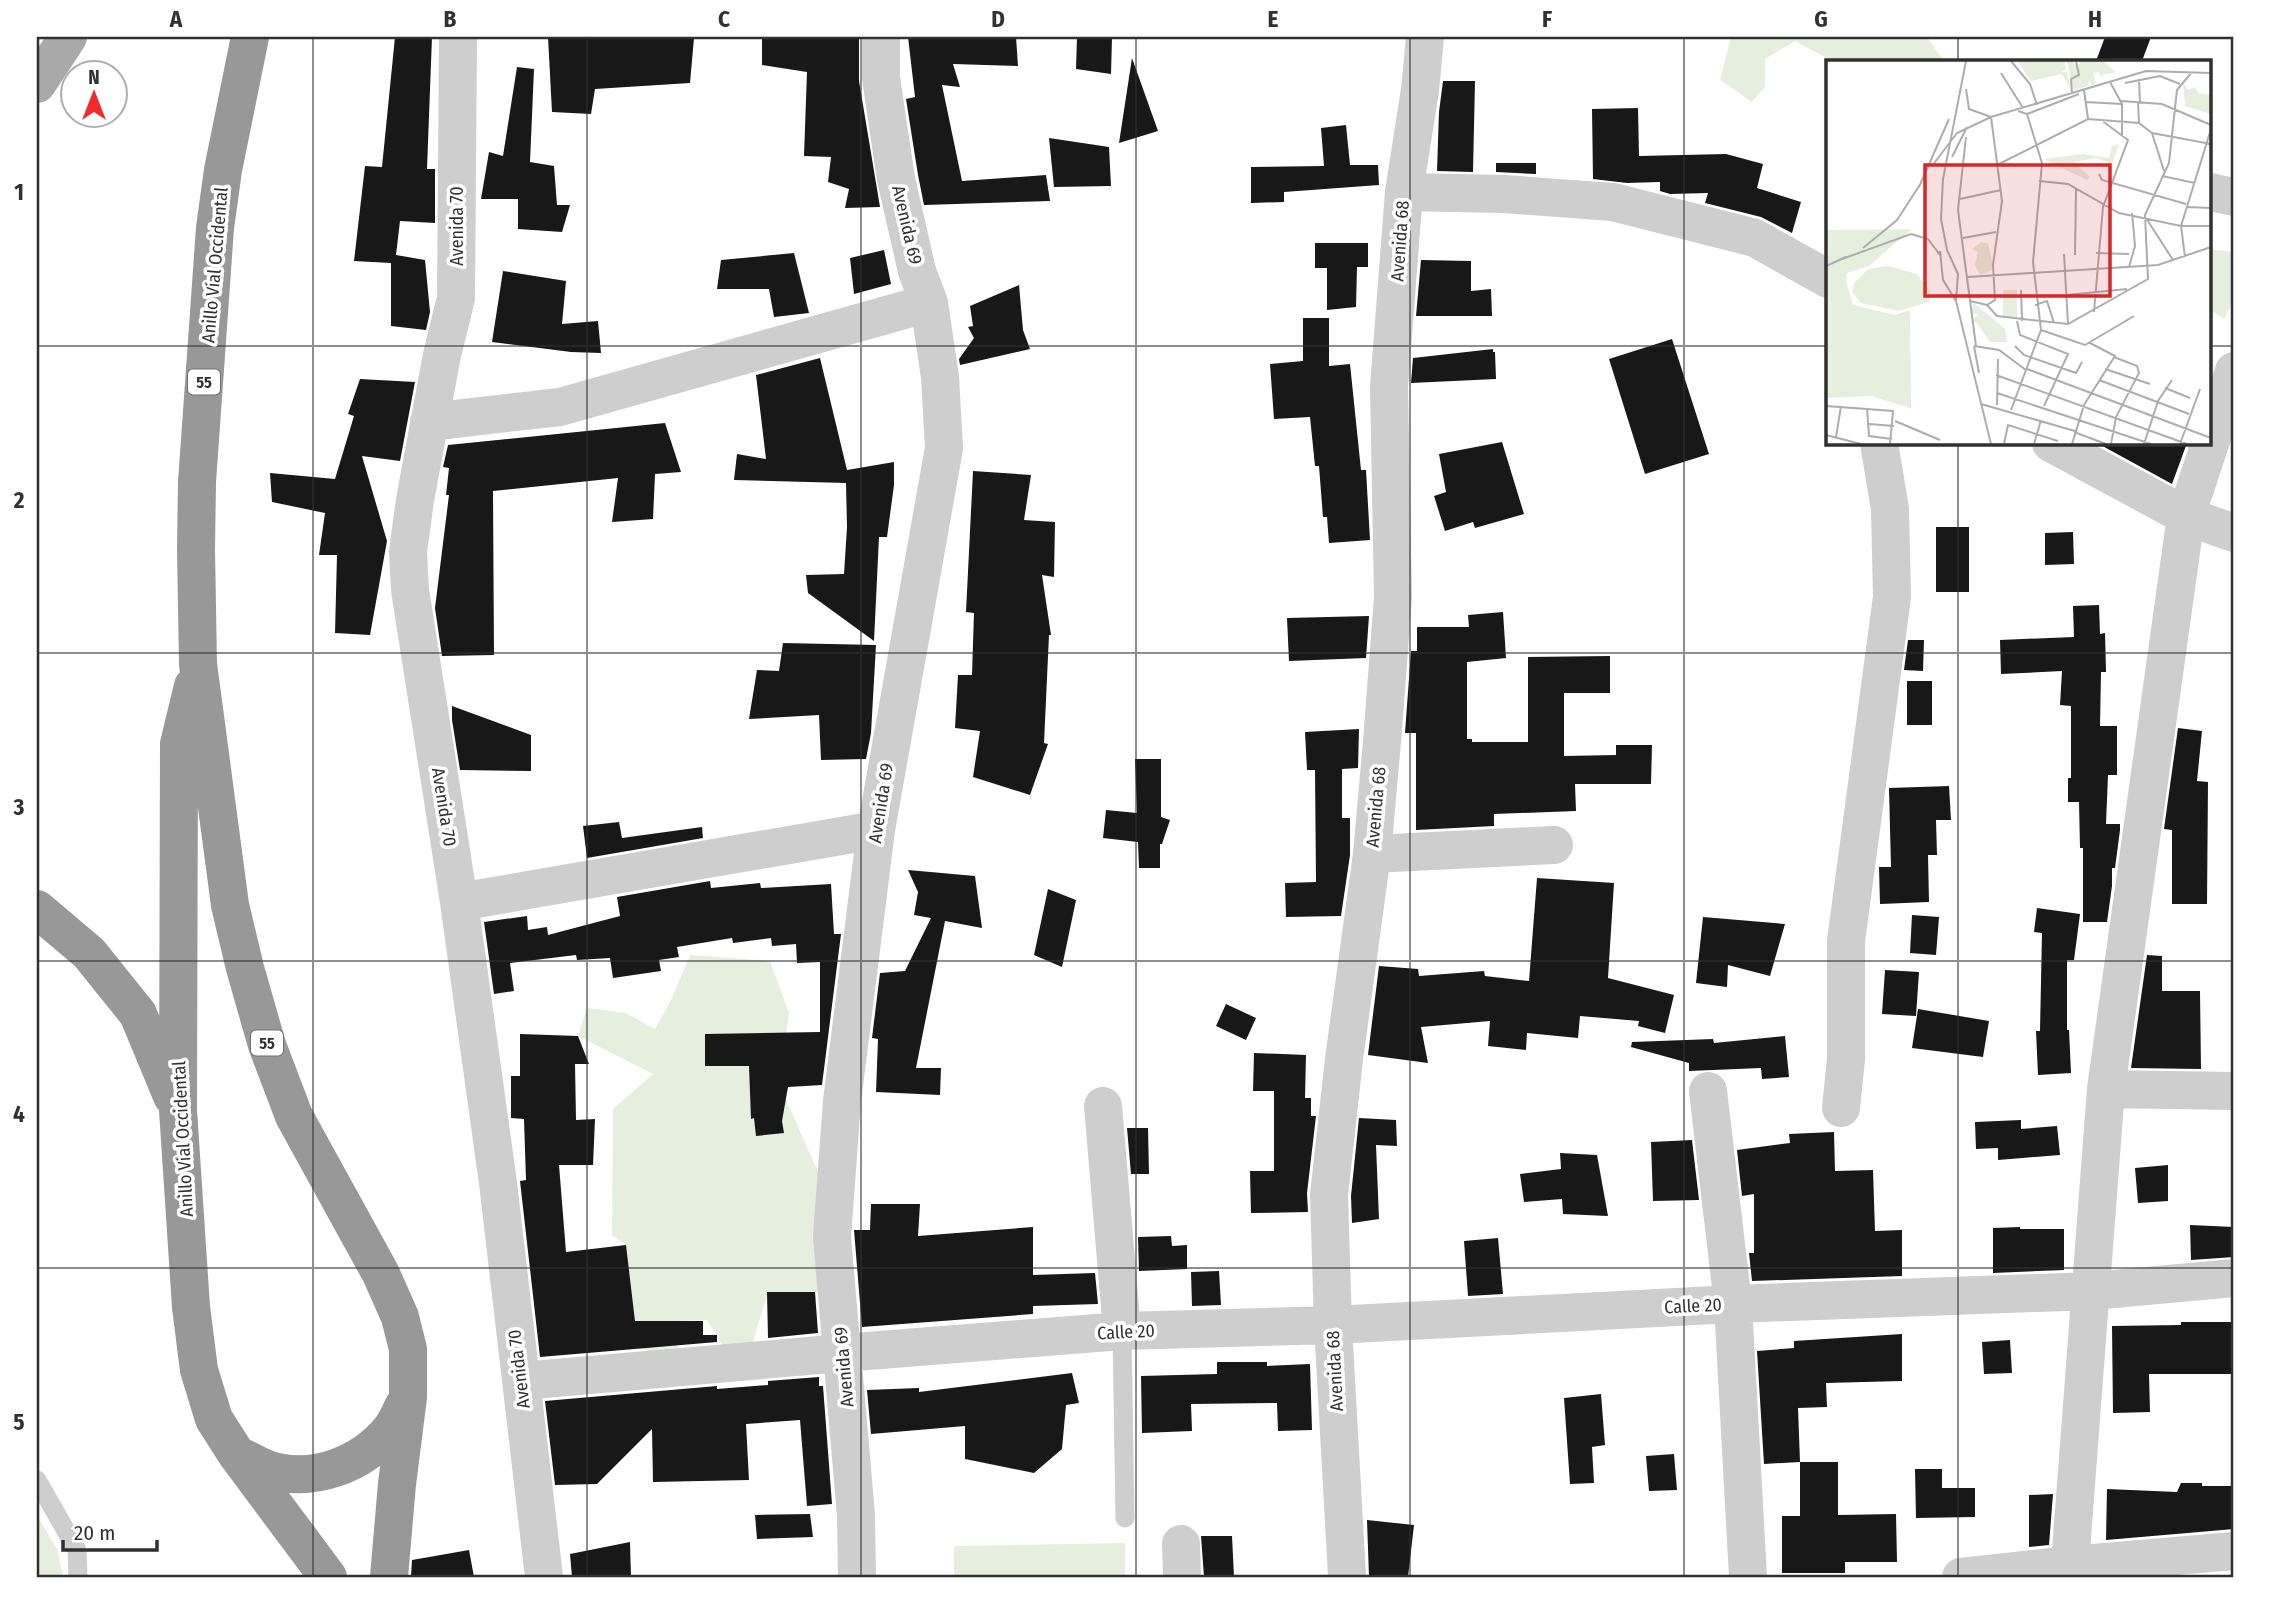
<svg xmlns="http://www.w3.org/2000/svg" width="2271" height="1614" font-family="'Fira Sans Condensed',sans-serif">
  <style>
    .green { fill: #e6eede }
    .building { fill: #181818 }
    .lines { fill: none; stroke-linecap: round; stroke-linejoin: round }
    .lane { stroke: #cecece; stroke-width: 19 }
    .street { stroke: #cecece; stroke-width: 38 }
    .primary { stroke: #a9a9a9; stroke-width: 38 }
    .highway { stroke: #989898; stroke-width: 38 }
    .grid { fill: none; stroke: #313131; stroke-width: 2; stroke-opacity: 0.55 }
    .labels { text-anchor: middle; stroke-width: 7; stroke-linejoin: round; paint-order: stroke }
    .shield { fill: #fff; stroke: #6f6f6f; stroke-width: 2 }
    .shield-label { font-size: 16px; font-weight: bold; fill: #313131 }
    .street-label { font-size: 18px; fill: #313131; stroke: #fff }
    .inset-road { fill: none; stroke: #adadad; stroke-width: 2 }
    .view { fill: #d62828; fill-opacity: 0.15; stroke: #d62828; stroke-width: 3.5 }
    .inset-edge { fill: none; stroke: #313131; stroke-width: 3.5 }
    .neatline { fill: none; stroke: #313131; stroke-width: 2.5 }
    .grid-label { font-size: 23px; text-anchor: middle; font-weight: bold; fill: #313131 }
  </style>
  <rect width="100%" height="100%" fill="#fff"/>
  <path class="green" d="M1731,37H1927L1944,61H1832L1795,41L1765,59V87L1752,102L1720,80Z
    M2210,249L2234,252V300L2224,319L2210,310Z
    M690,955L770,961L789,1013L784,1051L766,1055L823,1183L819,1292H768L750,1351H726L707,1320L678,1321V1359L638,1348L626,1245L612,1235L613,1109L653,1074L578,1036L587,1008L626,1013L655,1029L672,998Z
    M37,1515L58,1551L63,1577H37Z
    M1125,1543V1577H954V1546Z"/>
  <path class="building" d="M395,37H432L427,169H435V223L400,221L396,255L425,260L430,312L426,330L391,326V263L354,261L365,166L382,167Z
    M548,37L694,38L690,83L595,89L591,114L552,112Z
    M762,37H859V81L880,207L845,208L849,189L828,182L831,157L804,156L807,72L762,65Z
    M908,37H1016L1018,66L953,64L960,87L942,85L962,181L1046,175L1050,201L924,205L918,175L906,99L915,97Z
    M1077,37H1112L1111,74L1076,69Z
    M2105,37H2151L2142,61H2096Z
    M1132,58L1158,131L1119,143Z
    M517,67L534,69L530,162L554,166L557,205H570L562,232L518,229V199H481L489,152L503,156Z
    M1443,81H1475L1473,172L1437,171L1439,112Z
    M1638,108L1639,156L1726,154L1763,164L1757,188L1801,202L1792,233L1761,217L1705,203L1708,193L1670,194L1660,191V182L1627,183L1593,179L1592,109Z
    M1346,125L1350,165H1378L1379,185L1284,192V202L1251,203V167L1324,166L1321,128Z
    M1049,138L1109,147L1111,186L1054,187Z
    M1496,163H1536V174L1496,172Z
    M1315,243H1368V267H1357L1356,307L1327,310V268H1315Z
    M884,250L891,284L854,294L850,258Z
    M794,253L809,313L774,317L769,289H717L721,260Z
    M1421,260L1471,261V291L1491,289L1492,316H1416Z
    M503,271L566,281L562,324L598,321L601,353L571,352L492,342Z
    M1019,285L1023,330L1030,349L960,365L959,359L974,338L968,327L973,326L970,306Z
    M1303,318H1329V366L1350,364L1361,470H1366L1370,540L1329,543L1327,517H1323L1319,466H1315L1310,417L1274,419L1270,364L1303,361Z
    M1672,339L1709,454L1645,474L1609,359Z
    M1493,349V352H1495L1496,379L1411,383L1413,358Z
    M820,358L847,470L894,462V485L887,537H879L874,641L808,593L806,575L844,574L847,527L846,483L734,480L737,454L766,459L756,375Z
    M360,379L415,382L400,461L362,456L387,541L370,635L335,633L337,555H319L325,513L272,502L270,473L335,479L354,416L348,414Z
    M665,423L681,472L655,474L653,519L612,522L618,478L493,491L494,655L442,656L435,608L449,495H446L449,468L443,467L448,445Z
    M1502,442L1524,514L1475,528L1473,522L1445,531L1434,496L1446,492L1439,454Z
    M2097,443H2187L2172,484Z
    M973,471L1031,475L1024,520L1055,522L1054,577L1042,575L1051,635H1049L1044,743L1048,744L1030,795L973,777L980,731L955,728L958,675H972L974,613L966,612Z
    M1936,527H1969V592H1936Z
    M2073,532L2074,564L2045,565V533Z
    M2099,605L2100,634L2105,633L2106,672H2101L2100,726H2117V775H2108L2106,824H2120V830L2115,868H2112V886L2107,922H2083V848H2080L2079,802H2068V778H2071V706L2060,705L2062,671L2001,674L2000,640L2074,637L2073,606Z
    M1503,612L1506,658L1467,662V739H1472V742H1528V657L1610,656V693H1564V756L1616,755V745H1652L1651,784H1575L1576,811L1494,814V826L1416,830V733H1405L1411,651H1417V627H1469L1468,615Z
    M1369,616L1366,658L1289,661L1287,618Z
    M1908,640H1924L1923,671L1904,670Z
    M783,643L876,645L871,733L866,759L821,760L819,715L749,719L757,670L779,671Z
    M1907,681H1932V725H1907Z
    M452,706L531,735V771L460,770L452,720Z
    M2178,728L2202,731L2197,781L2208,782L2207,904H2172V830L2164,829Z
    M1359,729L1358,768L1342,769V818H1350V855L1341,916L1286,917L1285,883L1316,882L1315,770H1307L1305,732Z
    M1135,759H1161V817L1170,820L1162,844H1160V868H1139L1138,842L1103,838L1106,810L1137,813Z
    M1949,786L1951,820H1936L1937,855H1928L1929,902L1880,904L1879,867H1891L1889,788Z
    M619,822L622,838L702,827L703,838L587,858L583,826Z
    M908,870L975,876L982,928L945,921L916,1068H941L940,1095L876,1092L878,1039L872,1038L880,973L905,971L931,918L914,915L918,892Z
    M1537,878L1614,883L1608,978L1674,995L1665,1033L1638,1026L1639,1021L1580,1016L1578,1038L1527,1033L1526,1050L1488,1046L1490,1021L1421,1027L1428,1063L1368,1055L1379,966L1418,969L1419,976L1484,971L1485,976L1529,981Z
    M710,881L711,888L760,883L761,888L831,884L834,934H841L822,1085L788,1087L782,1121L784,1133L756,1136L754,1118L751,1119L749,1066H705V1034L820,1032V962L797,963L796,944L772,946L771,938L733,943L732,938L677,947L679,957L659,960L661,971L613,978L610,958L577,960L576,955L510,963L514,991L494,994L484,922L527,916L528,930L547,927L548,935L620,916L617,897Z
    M1048,889L1076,900L1062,967L1034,955Z
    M2037,908L2080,914L2074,960H2067V1030H2069L2071,1073L2038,1075L2036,1031H2040L2042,933L2034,932Z
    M1912,915L1939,917L1936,955L1910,953Z
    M1703,917L1785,924L1770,976L1728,965L1727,987L1696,983Z
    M2147,955L2162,956V991H2200L2201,1069L2131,1068Z
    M1885,970L1919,972L1916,1016L1882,1014Z
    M1226,1004L1256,1018L1246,1040L1216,1026Z
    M1918,1009L1989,1021L1983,1057L1912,1048Z
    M520,1034L578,1036L589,1064H575L576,1120L595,1119L593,1165H559L566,1252L626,1245L635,1321H703V1335H717V1342L540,1357L520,1181L526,1180L524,1119L511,1118V1076H520Z
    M1785,1036L1789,1077L1762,1079L1761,1068L1689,1071V1063L1631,1047L1632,1042L1713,1039L1714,1043Z
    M1254,1053L1306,1055L1305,1098H1311V1116H1316L1307,1193L1308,1212L1251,1213L1250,1171H1274V1091H1253Z
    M1359,1118L1396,1120L1397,1146L1376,1145L1379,1219L1352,1223L1351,1196Z
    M2021,1120V1129L2057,1126L2060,1155L1998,1160V1148L1976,1149L1975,1122Z
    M1127,1128H1148L1149,1174H1131Z
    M1834,1132L1835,1171L1873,1170L1875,1231L1902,1230V1276L1752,1281L1749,1253H1754V1194L1742,1196L1737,1150L1790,1143L1789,1134Z
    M1692,1140L1699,1200L1653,1201L1651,1142Z
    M1560,1153L1597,1155L1608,1216L1563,1214L1562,1199L1524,1202L1520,1174L1561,1169Z
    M2168,1165V1201L2138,1203L2135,1168Z
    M871,1204H920L918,1236L1033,1227V1275L1095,1273L1098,1304L1033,1306V1314L862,1327L854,1230H870Z
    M2190,1225L2234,1227V1257L2191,1260Z
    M2020,1227V1229H2064V1270L1993,1273V1228Z
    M1171,1236L1172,1246L1187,1245V1269L1139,1271L1138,1237Z
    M1498,1238L1503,1294L1468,1296L1464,1241Z
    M1219,1271L1221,1305L1192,1306L1191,1272Z
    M767,1292H815L818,1333L768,1338Z
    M2181,1322H2234V1374H2149L2150,1412L2113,1413L2112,1326L2181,1325Z
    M1902,1334V1381L1826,1383L1827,1407L1798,1408L1800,1462L1764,1464L1757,1351L1794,1348V1341Z
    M2010,1340L2012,1373L1984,1374L1982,1342Z
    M1217,1362H1267V1366L1310,1364L1312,1430L1278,1431L1277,1403L1191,1404L1192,1431L1142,1433L1141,1376L1217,1374Z
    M1072,1373L1079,1403L1066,1405L1062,1449L1034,1473L965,1459V1426L871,1434L867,1390L919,1388V1392Z
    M819,1377V1386H823L832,1504L807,1506L800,1420L746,1424L749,1480L653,1482L652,1429L597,1484L555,1485L545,1401L717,1386V1389L768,1385V1381Z
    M1601,1394L1605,1445L1592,1447L1594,1483L1570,1484L1564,1398Z
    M1674,1454L1677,1490L1649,1491L1646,1456Z
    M1800,1462H1838V1515L1896,1514L1897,1562H1845V1573H1782V1516H1800Z
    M1915,1469H1942V1488H1975V1517L1916,1518Z
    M2181,1483H2202V1486H2234V1529L2106,1540L2107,1489L2177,1492Z
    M2053,1494L2049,1545L2029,1547V1495Z
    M810,1514L813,1537L757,1539L755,1515Z
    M1367,1520L1414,1525L1408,1577H1369Z
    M1201,1536H1232L1234,1577H1204Z
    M630,1542L631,1577H572L570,1554Z
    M469,1550L474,1577H411L412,1560Z"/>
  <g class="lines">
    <path class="lane" d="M1122,1331L1125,1518
      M37,1480L77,1550L78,1577"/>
    <path class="street" d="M458,37L456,298L442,355L415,500L408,552L410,590L459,902L498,1183L544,1577
      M1404,192L1504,194L1613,202L1755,238L1828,279
      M2210,192L2234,197
      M429,422L560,407L929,303
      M2051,443L2186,516L2234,533
      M1372,854L1554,845
      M459,902L876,830
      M2106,1089L2234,1091
      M1708,1091L1733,1304L1748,1577
      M1103,1106L1122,1331
      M1841,1108L1846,1059V941L1892,597L1890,509L1879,443
      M521,1381L842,1353L1122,1331L1333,1325L1733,1304L2092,1291L2234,1278
      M1181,1544L1182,1577
      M857,1577L856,1515L832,1237L842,1101L876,830L944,448L940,377L929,303L917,271L896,179L881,78V37
      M1347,1577L1333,1325L1329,1195L1344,1059L1372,854L1382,742L1393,597L1389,387L1404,192L1420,90L1425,37
      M1961,1577L2070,1565L2234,1551
      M2069,1577L2106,1089L2186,516L2234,371"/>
    <path class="primary" d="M37,84L68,37"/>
    <path class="highway" d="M250,37L223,170L215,228L197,482L196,550L198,664L230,905L245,968L267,1045L294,1116L381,1274L400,1317L408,1349V1397L397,1484L389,1577
      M193,686L179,744L178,1110L191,1307L199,1370L214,1419L237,1455L328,1577
      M37,909L89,953L138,1014L172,1096
      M237,1455C247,1459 257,1465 267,1469C312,1484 362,1465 391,1429C396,1423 400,1413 404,1405"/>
  </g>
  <path class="grid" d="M313,37V1577M587,37V1577M861,37V1577M1136,37V1577M1410,37V1577M1684,37V1577M1958,37V61M37,346H1828M2210,346H2234M1958,443V1577M37,653H2234M37,961H2234M37,1268H2234"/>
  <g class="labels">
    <g class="shield">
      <rect x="188" y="369.5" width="32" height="25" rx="5"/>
      <rect x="251" y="1030.5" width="32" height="25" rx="5"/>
    </g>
    <g class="shield-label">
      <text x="204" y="388">55</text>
      <text x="267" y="1049">55</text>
    </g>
    <g class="street-label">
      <text transform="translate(907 225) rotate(77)" y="6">Avenida 69</text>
      <text transform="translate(457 226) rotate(-90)" y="6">Avenida 70</text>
      <text transform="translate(1400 241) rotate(-86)" y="6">Avenida 68</text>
      <text transform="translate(215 265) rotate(-85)" y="6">Anillo Vial Occidental</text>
      <text transform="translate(881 803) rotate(-81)" y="6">Avenida 69</text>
      <text transform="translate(444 807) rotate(81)" y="6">Avenida 70</text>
      <text transform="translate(1376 807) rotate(-85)" y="6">Avenida 68</text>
      <text transform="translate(183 1139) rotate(-93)" y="6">Anillo Vial Occidental</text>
      <text transform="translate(1693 1306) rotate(-3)" y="6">Calle 20</text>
      <text transform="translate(1126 1332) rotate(-3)" y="6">Calle 20</text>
      <text transform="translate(844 1367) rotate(-95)" y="6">Avenida 69</text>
      <text transform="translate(519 1369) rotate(-97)" y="6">Avenida 70</text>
      <text transform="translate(1335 1371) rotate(-93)" y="6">Avenida 68</text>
    </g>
  </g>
  <g transform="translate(1826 60)">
    <rect width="385" height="385" fill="#fff"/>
    <path d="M191,1H238L240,9L236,12H241L245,31L236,14L205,21ZM241,1H247L252,10L254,1H277L290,12L276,15V19L273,12L267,13L270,22L266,26L263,20L262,26L247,30ZM357,23L362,30L369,27L373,33L385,35V54L359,46ZM293,84L286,104L270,98L248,102L264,117L261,120L217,99L257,94L283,98L286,86ZM86,169L43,206L21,213L20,221L27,245L69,255L84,250L85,348L44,336L0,338V170ZM155,182L162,183L166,201V210L154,215L149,205L152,192L146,189ZM62,206L91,214L104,231L103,242L73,251L35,243L26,232L28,223L42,209ZM177,230H191V257H177ZM148,243L179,269L181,282H164L150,262L144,263L152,254L144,253Z" fill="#e6eede"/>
    <path class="inset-road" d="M140,1L117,119L115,159L121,190L132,214L130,241L165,384M185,1L204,24L211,45M175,13L197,48M313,19L314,43M284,22L296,44V76M299,23L334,16L354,24M140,29L143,49L165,57M258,30L262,59M246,34L245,19L253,15L250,1M295,41L336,44L385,65M259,42L296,44M312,42L313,63M201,54L253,34M326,73L338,111M140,77L132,150L150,286M126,97L141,67M171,105L262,59L313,63L326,73L385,84M106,106L131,73L165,57L320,11L385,13M273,114L276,120L360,144M336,116L369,123M213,121L242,124L293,153L355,166H385M93,127L123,59M134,139L175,130M360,147L385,148M320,158L347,200M137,178L170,172M37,188L71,160L95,123M114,191L117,220L130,241M270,193L303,194M238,194L242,264M249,195L250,129M359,197L355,166L385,69M16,199L85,174L102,179L114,195M0,206L20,197M303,207L309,186L306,153M142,217L332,205L385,187M195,230L196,261M241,235L301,229M144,241L161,245L171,256L242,264L322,219L319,155L343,103L351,30L366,12M161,245L169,240L167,205L176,141L165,57M209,245L221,241L228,263M268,252L277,147L302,80L275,60M191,261L194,275L242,294L218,346M215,270L259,285L308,256M148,286L173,290L200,310M148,286L153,313M189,286L198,295L250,313L256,302M201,309L385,378M279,309L324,324M170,315L361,384M273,320L363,354M339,328L364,338M171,333L325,384M155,344L249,371M171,345L172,299M0,346L67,351L64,384M41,348L43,376L66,379M185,350L215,270L207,202L216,103L201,54L192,51M69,361L114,380M43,364L68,366M248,372L280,384M0,375L35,384M10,377L15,346M178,384L182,365L232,381M208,384L215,360M246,384L258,345L289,296L264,283M285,384L290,357L313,313L311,306L288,297M318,384L332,341L346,320M354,384L374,329"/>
    <path class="view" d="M99,105H284V236H99Z"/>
    <rect width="385" height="385" class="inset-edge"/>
  </g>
  <rect width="2271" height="1614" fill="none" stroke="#ffffff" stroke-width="77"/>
  <g transform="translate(94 94)"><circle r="33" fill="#ffffff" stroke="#adadad" stroke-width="2"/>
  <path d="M0-5L12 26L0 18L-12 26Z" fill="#f02b2b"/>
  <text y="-10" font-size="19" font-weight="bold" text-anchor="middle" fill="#313131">N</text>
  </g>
  <path d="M63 1540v10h94v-10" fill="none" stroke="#313131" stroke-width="3.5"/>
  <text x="74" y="1540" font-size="21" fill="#313131" stroke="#ffffff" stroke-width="5" paint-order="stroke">20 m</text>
  <rect x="38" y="38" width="2194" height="1538" class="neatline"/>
  <g class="grid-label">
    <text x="176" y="27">A</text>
    <text x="450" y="27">B</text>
    <text x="724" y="27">C</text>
    <text x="998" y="27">D</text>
    <text x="1273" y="27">E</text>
    <text x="1547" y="27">F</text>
    <text x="1821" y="27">G</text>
    <text x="2095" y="27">H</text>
    <text x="19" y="200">1</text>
    <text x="19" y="508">2</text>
    <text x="19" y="815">3</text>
    <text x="19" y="1122">4</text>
    <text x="19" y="1430">5</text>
  </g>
</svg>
